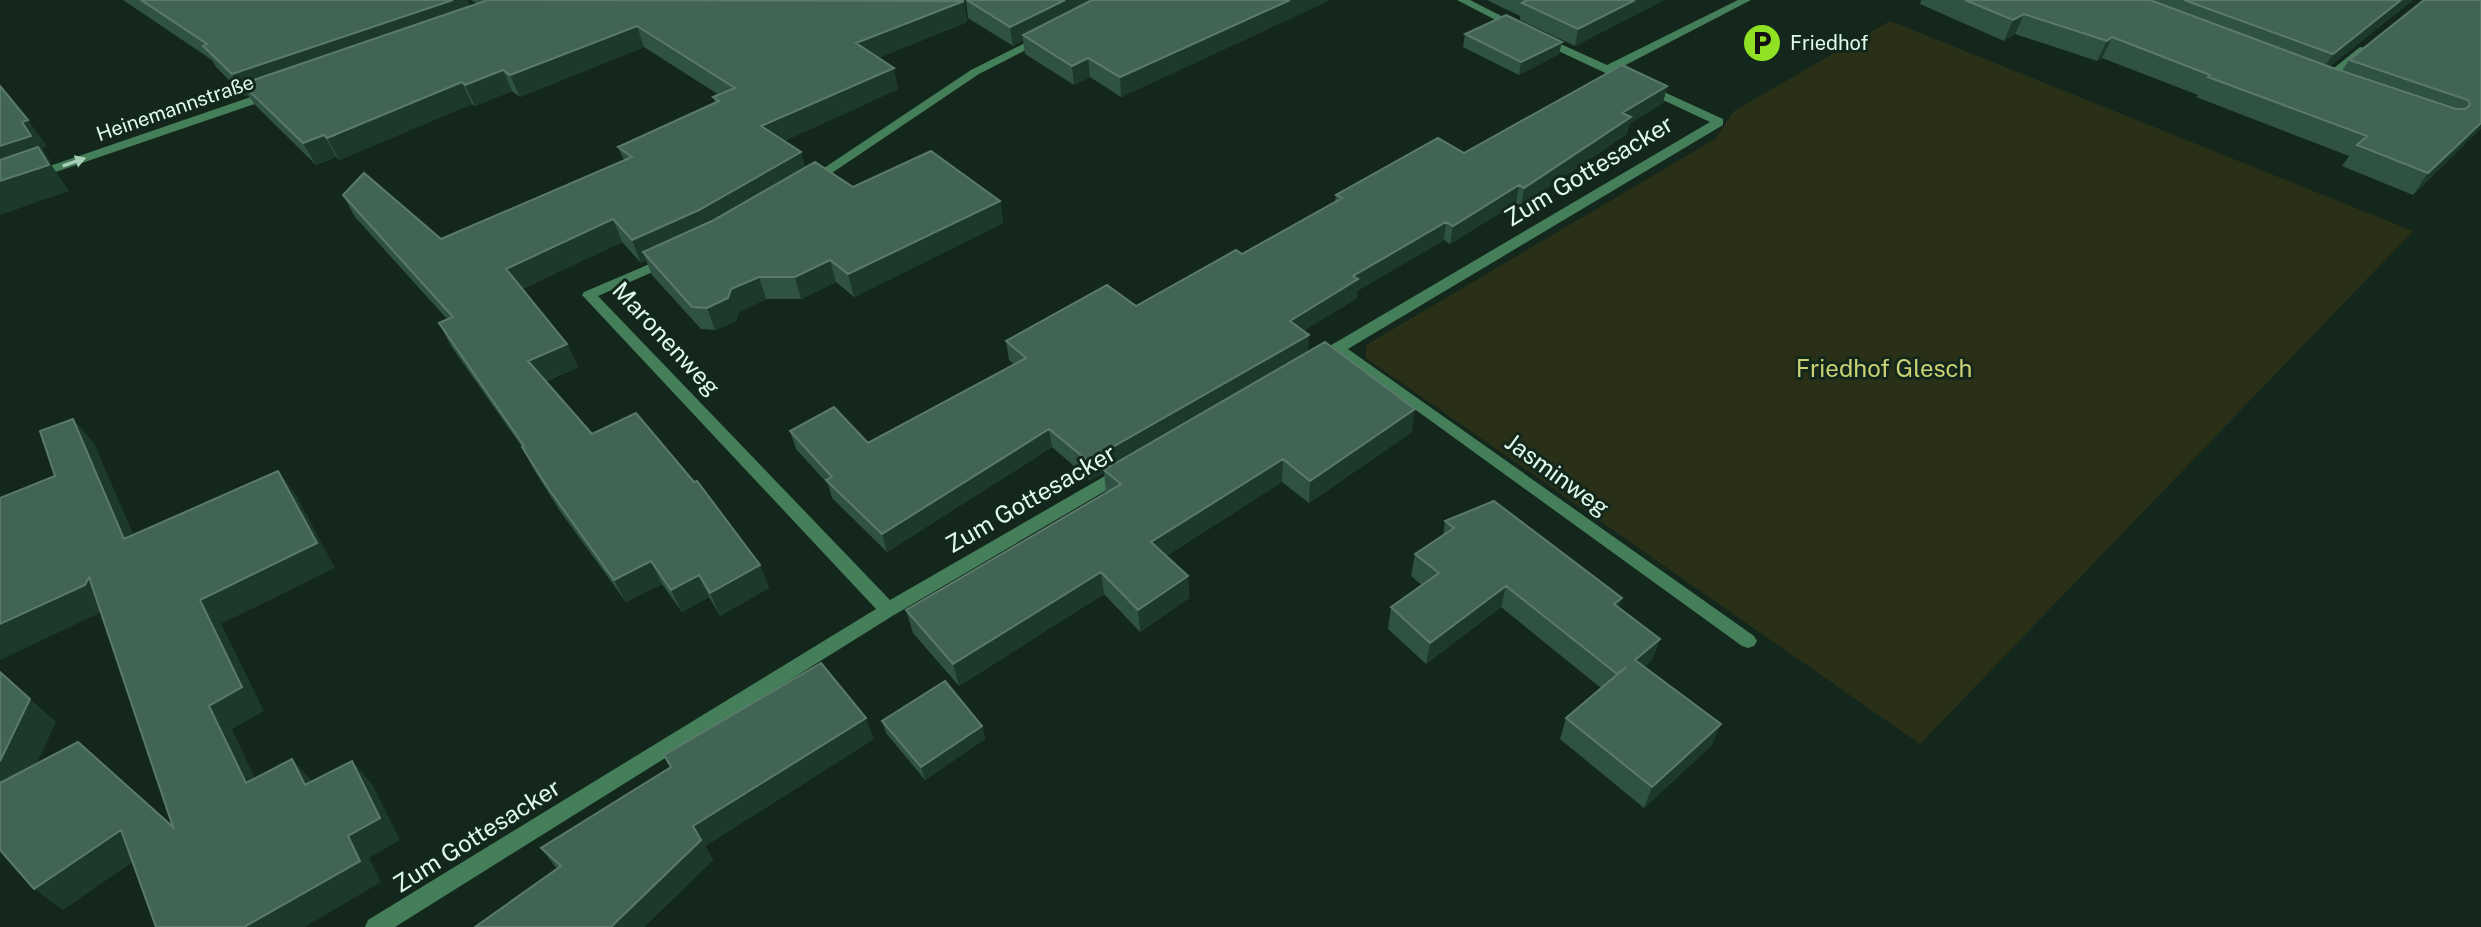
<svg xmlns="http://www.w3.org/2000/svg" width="2481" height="927" font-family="'Public Sans',sans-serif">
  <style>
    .green { fill: #293017 }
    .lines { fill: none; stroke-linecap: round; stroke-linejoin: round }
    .lane { fill: #457f5a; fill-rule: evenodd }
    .street { fill: #457f5a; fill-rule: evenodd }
    .wall { fill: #2f5242 }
    .shaded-wall { fill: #1c392b }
    .building { fill: #426454; stroke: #5a7b6b; stroke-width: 2 }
    .oneway { fill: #a8cfb8 }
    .labels { text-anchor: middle; stroke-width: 6; stroke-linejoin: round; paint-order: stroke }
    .far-poi-label { font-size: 20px; fill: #defaea; stroke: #14271d; text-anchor: start }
    .far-street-label { font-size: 20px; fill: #defaea; stroke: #14271d }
    .street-label { font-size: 24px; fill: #defaea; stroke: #14271d }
    .park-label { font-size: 24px; fill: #cad173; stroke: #14271d }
  </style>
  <rect width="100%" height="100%" fill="#14271d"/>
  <path class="green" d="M1890,21L2413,231L1920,744L1366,358V345L1715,139L1734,111Z"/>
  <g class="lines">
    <path class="lane" d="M1338,342L1754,636L1757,641L1754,646L1748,648L1742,646L1333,350L1331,347L1333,344Z"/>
    <path class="street" d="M1457,0H1470L1523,27L1513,29Z
      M1738,0H1751L1616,70L1723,119V125L1321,365H1311L1309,361L1311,357L1710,122L1537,41V37H1545L1607,65Z
      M1037,37L1047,39L979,74L814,185H804L803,182L971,70Z
      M2360,47L2370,49L2327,84H2319V80Z
      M271,90L275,91V97L0,191V183Z
      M666,257L673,261L671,264L598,296L890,600L1117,469H1129L1131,473L1129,477L894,615L395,927H365L368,920L876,609L582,295L584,292Z"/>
  </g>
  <path class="wall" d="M123,0H467L470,6L477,4L471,0H962L964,1L967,22L878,58L898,89L784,141L801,152L805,168L853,187L1000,201L1003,223L854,297L836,282L801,299H766L739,312L736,321L715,330L701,329L652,275L646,260L641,263L622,242L522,289L567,344L578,367L545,382L592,434L760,565L769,588L720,616L709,597L682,612L662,584L626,602L560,511L534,470L522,447L451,346L439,323L447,319L355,217L343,195L441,239L624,160L618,147L715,103L713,97L719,95L644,47L520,97L512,91L475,106L472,104L339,160L336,157L316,165L255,105L248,95L245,96L216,67L212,60Z
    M966,0H1330L1121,97L1090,77L1074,85L1025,54L1023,40L1013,46L968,18Z
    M1487,0H1664L1575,46L1520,20V16Z
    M1921,0H2413L2329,67L2342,71L2349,60L2481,0V128L2413,195L2342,166L2349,156L2196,97L2198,95L2102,58L2097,61L2015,34L2004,41L1920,4Z
    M1465,34L1559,54L1519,75L1463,47Z
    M1667,86L1663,103L1629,124L1627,134L1521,206L1516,203L1450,244L1444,240L1357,291V298L1303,331L1308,352L1412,432L1309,503L1282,482L1166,556L1188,576L1189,598L1140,632L1104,594L959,686L913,633L906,610L1106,493L1104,472L1090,480L1052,447L887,552L832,498L828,484L796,449L790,431L868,443L1014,364L1009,360L1006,341L1136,306L1242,254L1335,202L1336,195Z
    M1445,521L1619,608L1660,639L1652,660L1644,667L1712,745L1644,808L1560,739L1566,718L1601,688L1501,607L1426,664L1388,629L1391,607L1422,585L1411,576L1415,554L1443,536Z
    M882,721L982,726L985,739L925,780L886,733Z
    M874,739L705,846L713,860L644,927H475L557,869L541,848L671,767L664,755Z"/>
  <path class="shaded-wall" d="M453,0H467L474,17L242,84L248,95L245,96L232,74Z
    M1065,0H1103L1023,35V40L1013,46L1010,27Z
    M1290,0H1330L1121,97L1120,77Z
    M1635,0H1664L1575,46L1578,29Z
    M2401,0H2413L2319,75L2333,54Z
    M964,1L967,22L860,65L856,43Z
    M2024,14L2015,34L2004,41L2013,20Z
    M637,26L644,47L520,97L510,75Z
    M2112,37L2102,58L2097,61L2107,41Z
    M1562,42L1559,54L1519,75L1521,62Z
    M1088,58L1090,77L1074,85L1072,66Z
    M894,68L898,89L768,148L761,126Z
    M503,70L512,91L475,106L465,85Z
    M462,82L472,104L339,160L327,138Z
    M1667,86L1663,103L1629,124L1627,134L1521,206L1524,188L1622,113Z
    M28,120L47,146L42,148L51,162L50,163L69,191L0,215V146L22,122Z
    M2481,123V128L2413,195L2428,173Z
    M324,135L336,157L316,165L303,143Z
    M801,152L807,175L707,232L643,252L646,260L641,263L632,240Z
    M1519,185L1516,203L1450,244L1453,226Z
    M1000,201L1003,223L854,297L848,274Z
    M613,219L622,242L517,291L506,269Z
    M1446,222L1444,240L1357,291V298L1290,339V321L1353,276Z
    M830,260L836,282L801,299L795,277Z
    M759,277L766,299L739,312L736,321L715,330L707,308L731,289Z
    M1309,335L1308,353L1090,480L1088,461Z
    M567,344L578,367L539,384L528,361Z
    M1415,409L1412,432L1309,503L1310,481Z
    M73,419L94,443L146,564L124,539Z
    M1049,429L1052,447L887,552L882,534Z
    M1283,459L1282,482L1153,564L1151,542Z
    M278,471L296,495L335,568L221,624L264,711L232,729L268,806L246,783L209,706L200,600Z
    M651,561L662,584L626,602L614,580Z
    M760,565L769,588L720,616L710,593Z
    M1101,572L1104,594L959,686L953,664Z
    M699,575L709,597L682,612L671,590Z
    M1188,576L1189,598L1140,632L1138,610Z
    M89,577L108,609L0,660V624Z
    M1506,586L1501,607L1426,664L1430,643Z
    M1622,598L1615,620L1614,604Z
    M1660,639L1652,660L1627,681L1635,660Z
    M0,672L56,722L14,813L0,802Z
    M866,718L874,739L705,846L713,860L644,927H611L693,826Z
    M1721,724L1712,745L1644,808L1652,787Z
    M982,726L985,739L925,780L921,767Z
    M292,759L313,782L305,785Z
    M352,761L372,784L400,840L369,858L381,882L305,927H244L348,836Z
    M121,830L147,852L63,910L34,889Z"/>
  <path class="building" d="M141,0H453L232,74L203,46L207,44Z
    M488,0L964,1L856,43L894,68L761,126L801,152L699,210L632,240L613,219L506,269L567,344L528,361L592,434L636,413L694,482L697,481L760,565L710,593L699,575L671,590L651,561L614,580L548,488L522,447L524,446L439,323L453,317L343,195L364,173L441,239L632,157L618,147L719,101L713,97L735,88L637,26L510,75L503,70L465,85L462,82L327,138L324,135L303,143L242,84Z
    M967,0H1065L1010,27Z
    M1092,0H1290L1120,77L1088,58L1072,66L1023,35Z
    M1524,0H1635L1578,29L1522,3L1526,1Z
    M1965,0H2150L2330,67L2456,109H2465L2470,105L2468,100L2349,60L2424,0H2481V123L2428,173L2357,145L2367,136L2208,77L2210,75L2112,37L2107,41L2024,14L2013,20Z
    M2184,0H2401L2333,54Z
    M1506,15L1562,42L1521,62L1465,34Z
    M1622,65L1667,86L1622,113L1631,117L1524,188L1519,185L1453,226L1446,222L1353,276L1358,279L1290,321L1309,335L1088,461L1049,429L882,534L826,480L832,477L790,431L834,407L868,443L1026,358L1006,341L1107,285L1136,306L1236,250L1242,254L1342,198L1336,195L1438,138L1464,153Z
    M0,86L28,120L22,122L31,136L0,146Z
    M38,147L49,165L0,181V160Z
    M931,151L1000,201L848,274L830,260L795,277H759L731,289L728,298L707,308L692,307L643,252L712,221L815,162L853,187Z
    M1325,342L1415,409L1310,481L1283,459L1151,542L1188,576L1138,610L1101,572L953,664L906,610L1121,484L1104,470Z
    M73,419L124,539L278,471L317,543L200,600L242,687L209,706L246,783L292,759L305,785L352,761L380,818L348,836L360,861L244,927H156L121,830L34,889L0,850V783L78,742L173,827L89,577L85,585L0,624V498L55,476L40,431Z
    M1494,501L1622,598L1614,604L1660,639L1635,660L1721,724L1652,787L1566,718L1626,667L1617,674L1506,586L1430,643L1391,607L1439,573L1415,554L1454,528L1445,521Z
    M821,663L866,718L693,826L701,840L611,927H475L561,866L541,848L671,767L664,755Z
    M0,672L30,699L0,761Z
    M945,681L982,726L921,767L882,721Z"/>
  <defs><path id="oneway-solid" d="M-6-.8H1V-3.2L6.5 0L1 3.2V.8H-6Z" transform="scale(2)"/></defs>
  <use class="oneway" href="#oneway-solid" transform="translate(74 162) rotate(-19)"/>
  <defs>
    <g id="parking-disc" transform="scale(2)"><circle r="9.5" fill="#90e024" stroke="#14271d"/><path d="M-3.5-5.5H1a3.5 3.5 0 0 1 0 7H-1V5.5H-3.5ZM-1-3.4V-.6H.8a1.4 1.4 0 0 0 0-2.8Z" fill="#111"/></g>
  </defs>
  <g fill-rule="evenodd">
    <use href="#parking-disc" x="1762" y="43"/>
  </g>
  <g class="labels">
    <g class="far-poi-label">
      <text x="1790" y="50">Friedhof</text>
    </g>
    <g class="far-street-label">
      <text transform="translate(175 108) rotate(-19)" y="7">Heinemannstraße</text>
    </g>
    <g class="street-label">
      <text transform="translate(1589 171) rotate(-31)" y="8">Zum Gottesacker</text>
      <text transform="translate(666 339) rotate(47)" y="8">Maronenweg</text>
      <text transform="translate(1557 475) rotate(36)" y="8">Jasminweg</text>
      <text transform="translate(1031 499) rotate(-30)" y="8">Zum Gottesacker</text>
      <text transform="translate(477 836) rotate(-32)" y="8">Zum Gottesacker</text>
    </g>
    <g class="park-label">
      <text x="1884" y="377">Friedhof Glesch</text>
    </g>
  </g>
</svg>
